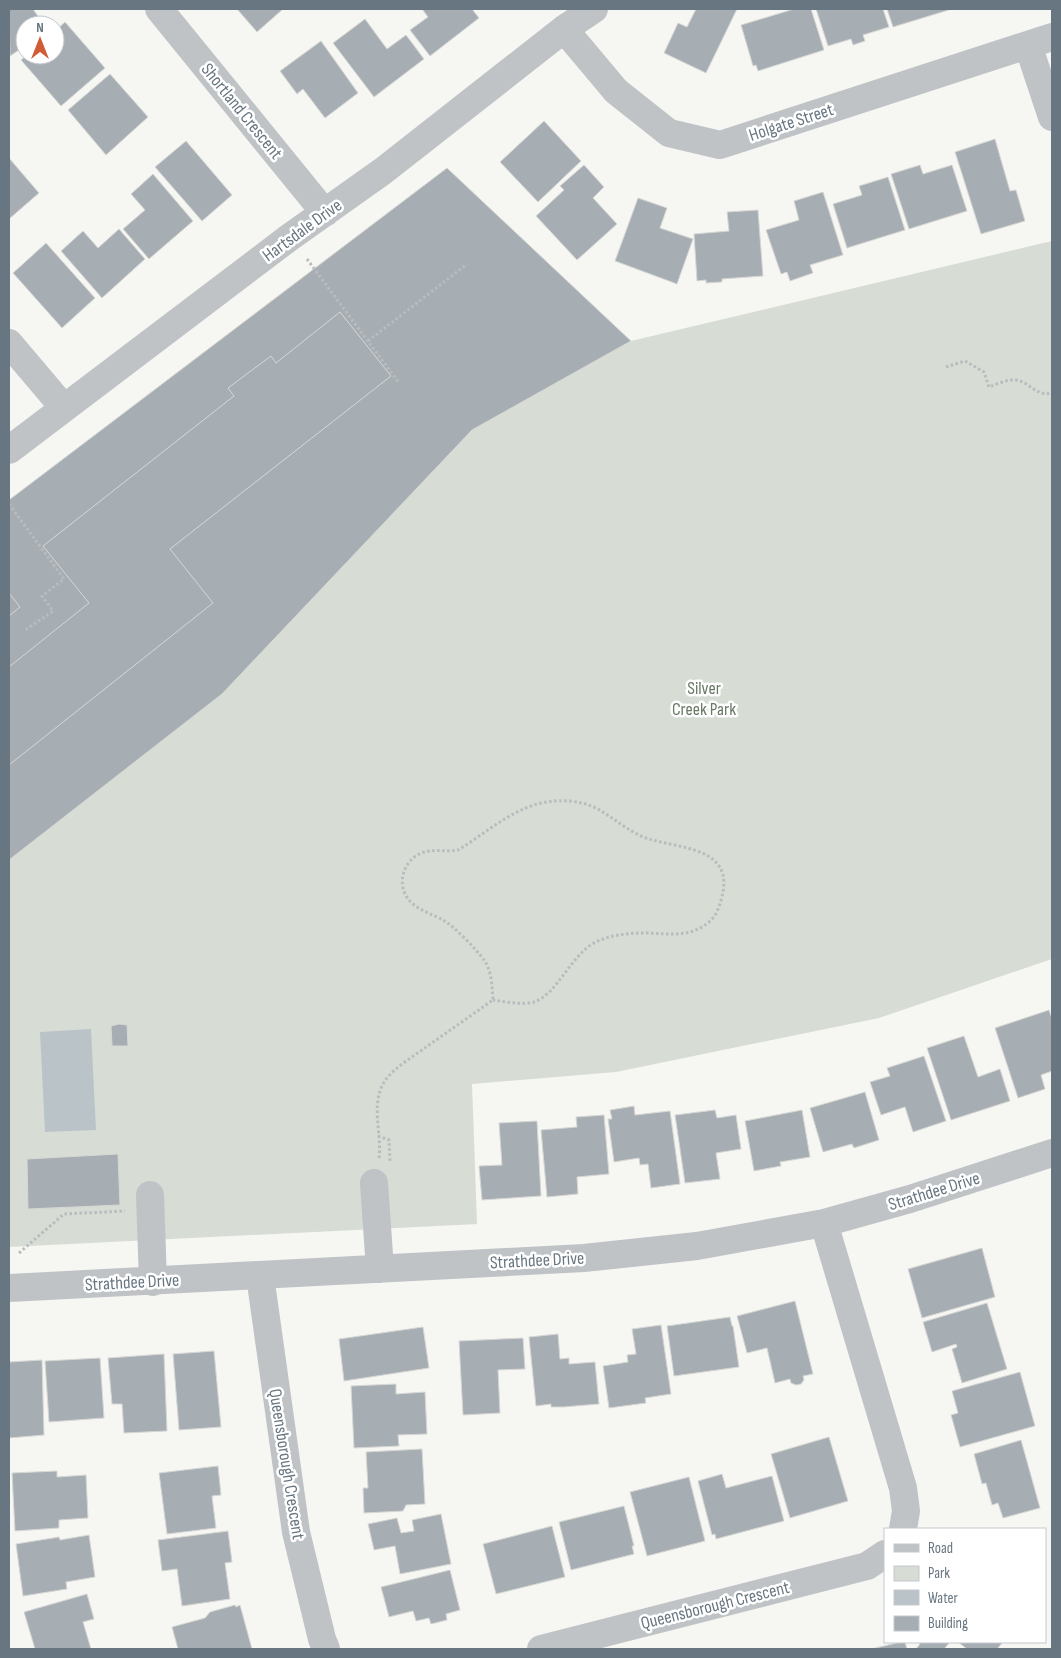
<svg xmlns="http://www.w3.org/2000/svg" width="1061" height="1658" font-family="'Sofia Sans Condensed',sans-serif">
  <style>
    .green { fill: #d7dcd4 }
    .water { fill: #bac3c8 }
    .building { fill: #a7aeb3; stroke: #d7d7d5 }
    .lines { fill: none; stroke-linecap: round; stroke-linejoin: round }
    .path { stroke: #b9bcbe; stroke-width: 3; stroke-dasharray: 2.5 2.5; stroke-linecap: butt }
    .minor { stroke: #bfc3c6; stroke-width: 28 }
    .labels { text-anchor: middle; stroke-width: 5; stroke-linejoin: round; paint-order: stroke }
    .street-label { font-size: 18px; fill: #687681; stroke: #fff }
    .park-label { font-size: 18px; fill: #6a7866; stroke: #fff }
  </style>
  <rect width="100%" height="100%" fill="#f6f6f3"/>
  <path class="green" d="M1052,241V959L879,1018L616,1072L472,1084L477,1224L9,1247V860L222,694L472,430L631,341Z"/>
  <path class="water" d="M91,1029L96,1130L45,1132L40,1032Z"/>
  <path class="building" d="M9,9H33L44,25H25V46L10,56Z
    M237,9H283L257,32Z
    M422,9H472L479,18L430,56L410,30L428,17Z
    M696,9H737L706,73L664,53L678,23L687,27Z
    M794,9H811L824,50L758,71L756,65L753,66L741,25Z
    M816,9H883L889,27L863,35L865,41L853,45L851,39L828,46Z
    M887,9H952L893,27Z
    M365,19L387,49L406,35L424,59L374,97L333,43Z
    M65,22L105,68L61,106L21,60L27,55H55V31Z
    M321,41L358,93L325,118L303,89L297,94L280,71Z
    M110,74L148,117L106,155L68,110Z
    M544,121L581,161L538,202L500,162Z
    M995,139L1010,191L1016,190L1025,221L981,234L955,152Z
    M186,141L232,195L202,221L155,167Z
    M9,158L39,193L9,219Z
    M584,165L604,187L593,198L617,224L577,260L536,216L564,190L560,186Z
    M920,165L923,174L952,165L967,211L909,229L891,174Z
    M447,168L631,341L472,430L222,694L9,860V500Z
    M153,174L193,221L149,259L123,229L145,210L131,194Z
    M888,177L905,230L847,248L833,204L862,195L859,186Z
    M823,192L843,255L810,265L813,273L790,281L787,272L781,274L766,230L799,220L794,201Z
    M638,198L667,208L660,228L693,239L677,284L615,261Z
    M758,210L763,276L722,279V282L706,283V280L697,281L694,234L729,231L727,212Z
    M119,229L145,259L102,298L61,251L83,231L98,248Z
    M46,243L95,298L62,328L13,273Z
    M340,312L391,376L170,549L213,603L9,765V667L89,603L43,546L234,396L228,388L271,356L276,363Z
    M9,593L20,607L9,616Z
    M1049,1010L1052,1019V1071L1041,1075L1045,1089L1018,1098L995,1028Z
    M119,1024L127,1025L128,1046H112L111,1026Z
    M964,1036L978,1077L1000,1069L1010,1101L951,1120L927,1048Z
    M924,1056L946,1121L913,1132L905,1107L881,1115L870,1082L890,1076L887,1068Z
    M865,1092L879,1140L854,1148L852,1144L823,1152L810,1108Z
    M634,1106L635,1115L670,1111L680,1184L651,1188L648,1164L640,1165L639,1158L614,1162L608,1119H612L610,1110Z
    M715,1110L717,1118L736,1115L741,1149L716,1153L720,1179L685,1183L675,1115Z
    M802,1110L810,1157L780,1162L781,1166L754,1171L745,1121Z
    M604,1115L609,1174L577,1177L578,1194L547,1197L541,1130L577,1127L576,1117Z
    M537,1121L541,1196L482,1200L479,1166L502,1165L499,1123Z
    M118,1154L120,1205L28,1209L27,1159Z
    M982,1248L995,1297L922,1318L908,1269Z
    M795,1301L813,1374L803,1376L804,1380L801,1384L796,1385L791,1383L790,1379L775,1383L767,1348L747,1353L737,1316Z
    M987,1303L1007,1369L962,1383L952,1349L957,1347L956,1344L932,1352L923,1322Z
    M730,1317L732,1326H733L739,1367L674,1376L667,1326Z
    M661,1325L671,1394L645,1398L646,1403L609,1408L603,1366L628,1362L627,1355L636,1354L632,1329Z
    M423,1327L429,1368L344,1381L339,1339Z
    M558,1334L560,1359L569,1358V1364L595,1362L599,1404L563,1407H551V1404L536,1406L529,1337Z
    M523,1338L525,1369L498,1370L500,1413L463,1415L459,1341Z
    M214,1351L221,1427L179,1430L173,1354Z
    M164,1354L167,1431L124,1433L122,1404H112L108,1358Z
    M100,1358L104,1418L49,1422L45,1361Z
    M42,1360L44,1435L9,1438V1362Z
    M1020,1372L1035,1426L960,1447L951,1415L958,1413L952,1391Z
    M396,1384V1394L425,1392L427,1434L398,1435L399,1446L354,1448L351,1386Z
    M829,1437L848,1501L790,1518L771,1454Z
    M1021,1440L1040,1508L1003,1518L998,1503L992,1505L986,1483L982,1484L974,1454Z
    M422,1449L425,1504L406,1505L403,1511L364,1513L363,1488H368L366,1452Z
    M218,1466L221,1495L212,1496L216,1528L167,1534L159,1473Z
    M57,1471V1477L86,1475L88,1518L59,1520V1528L15,1531L12,1473Z
    M722,1474L726,1488L772,1476L784,1521L716,1539L715,1534L712,1535L698,1481Z
    M689,1477L705,1541L647,1556L630,1492Z
    M624,1506L634,1546H632L634,1554L571,1570L559,1522Z
    M441,1514L451,1564L400,1574L395,1546L374,1550L368,1524L397,1518L401,1533L414,1531L412,1520Z
    M552,1526L565,1577L496,1594L483,1544Z
    M228,1531L232,1562L225,1563L230,1599L182,1606L177,1569L162,1571L158,1540Z
    M89,1535L95,1577L66,1582L67,1589L23,1596L16,1544L59,1537L60,1540Z
    M450,1570L460,1610L446,1614L447,1620L431,1624L429,1618L416,1621L413,1611L389,1617L381,1587Z
    M87,1594L94,1619L83,1622L91,1649H35L24,1612Z
    M235,1605L236,1607L240,1605L252,1649H178L172,1627L205,1618L210,1612Z
    M901,1642H905L907,1649H871Z
    M918,1642H950L944,1649H916L920,1644Z
    M958,1642H1003L997,1649H967Z"/>
  <g class="lines">
    <path class="path" d="M307,259L399,383
      M368,341L467,264
      M946,367L965,361L984,372L989,387C997,384 1007,379 1016,380C1030,382 1036,397 1052,393
      M9,504L64,579L42,596L53,611L24,631
      M378,1136L389,1140L390,1161
      M379,1158C382,1135 371,1106 383,1084C387,1076 395,1070 402,1064L493,1000C492,987 492,971 484,960C477,950 454,926 443,920C434,915 421,911 413,904C394,888 402,859 424,852C434,849 447,852 458,850C488,832 518,803 555,801C597,799 604,816 637,834C665,850 732,841 723,892C721,902 717,916 709,922C689,939 667,933 644,933C628,933 610,935 596,942C571,954 557,995 534,1002C521,1005 506,1002 493,1000
      M19,1253L64,1214L125,1211"/>
    <path class="minor" d="M159,9L325,213
      M564,29L616,91L669,133L720,145L1052,37
      M1028,45L1052,117
      M9,343L64,408
      M9,450L290,237L383,171L564,29L594,9
      M374,1183L380,1269
      M150,1195L153,1282
      M824,1223L903,1488L906,1511L903,1529
      M260,1276L296,1532L322,1639L326,1649
      M9,1288L584,1258L697,1246L824,1223L910,1199L1052,1153
      M541,1649L867,1566L885,1554"/>
  </g>
  <g class="labels">
    <g class="street-label">
      <text transform="translate(242 111) rotate(51)" y="6">Shortland Crescent</text>
      <text transform="translate(791 122) rotate(-18)" y="6">Holgate Street</text>
      <text transform="translate(302 230) rotate(-36)" y="6">Hartsdale Drive</text>
      <text transform="translate(934 1191) rotate(-17)" y="6">Strathdee Drive</text>
      <text transform="translate(537 1260) rotate(-3)" y="6">Strathdee Drive</text>
      <text transform="translate(132 1282) rotate(-3)" y="6">Strathdee Drive</text>
      <text transform="translate(287 1464) rotate(81)" y="6">Queensborough Crescent</text>
      <text transform="translate(715 1605) rotate(-14)" y="6">Queensborough Crescent</text>
    </g>
    <g class="park-label">
      <text x="704" y="694">Silver<tspan x="704" dy="21">Creek Park</tspan></text>
    </g>
  </g>
  <rect width="1061" height="1658" fill="none" stroke="#687681" stroke-width="20"/>
  <rect x="884" y="1528" width="162" height="115" fill="#ffffff" stroke="#c3c8cd"/>
  <rect x="894" y="1544" width="25" height="8" fill="#bfc3c6" stroke="#c3c8cd"/>
  <text x="928" y="1553" font-size="15" fill="#687681">Road</text>
  <rect x="894" y="1566" width="25" height="15" fill="#d7dcd4" stroke="#c3c8cd"/>
  <text x="928" y="1578" font-size="15" fill="#687681">Park</text>
  <rect x="894" y="1590" width="25" height="15" fill="#bac3c8" stroke="#c3c8cd"/>
  <text x="928" y="1603" font-size="15" fill="#687681">Water</text>
  <rect x="894" y="1616" width="25" height="15" fill="#a7aeb3" stroke="#c3c8cd"/>
  <text x="928" y="1628" font-size="15" fill="#687681">Building</text>
  <g transform="translate(40 40)"><circle r="24" fill="#ffffff" stroke="#c3c8cd"/>
  <path d="M0-4L9 19L0 12L-9 19Z" fill="#d05c38"/>
  <text y="-8" font-size="14" font-weight="bold" text-anchor="middle" fill="#687681">N</text>
  </g>
</svg>
